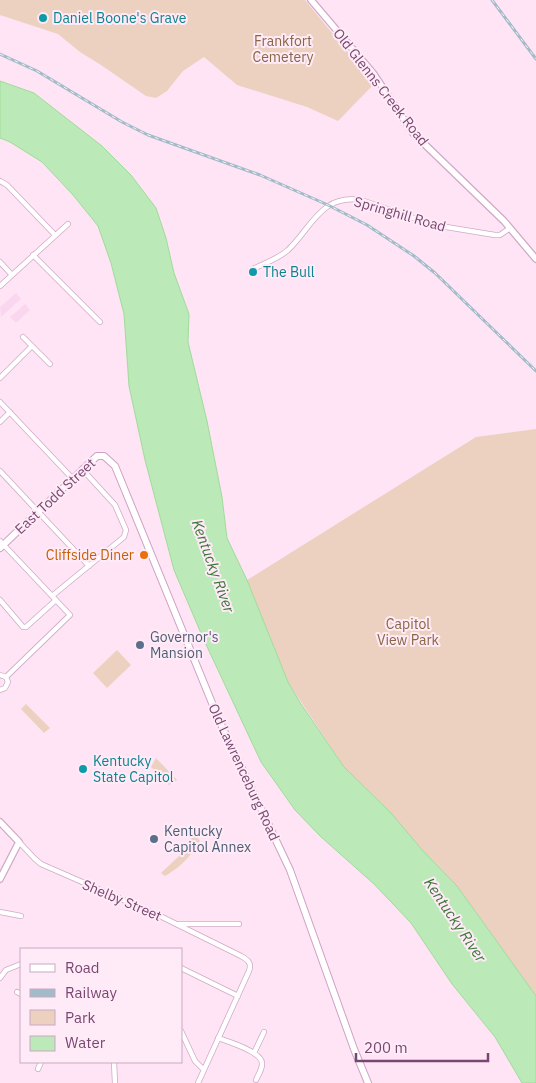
<svg xmlns="http://www.w3.org/2000/svg" width="536" height="1083" font-family="'IBM Plex Sans',sans-serif">
  <style>
    .residential { fill: #fbd7ef }
    .green { fill: #ecd1c1 }
    .water { fill: #bbe9b7; stroke: #a1db9c }
    .lines { fill: none; stroke-linecap: round; stroke-linejoin: round }
    .minor-casing { stroke: #d0a9c8; stroke-width: 6 }
    .tertiary-casing { stroke: #d0a9c8; stroke-width: 8 }
    .secondary-casing { stroke: #cfa1c5; stroke-width: 8 }
    .minor { stroke: #fff; stroke-width: 4.5 }
    .tertiary { stroke: #fff; stroke-width: 5.5 }
    .secondary { stroke: #fff; stroke-width: 6 }
    .rail-casing { stroke: #a1bcc8; stroke-width: 3 }
    .rail { stroke: #ffebf7; stroke-width: 1; stroke-dasharray: 4; stroke-linecap: butt }
    .culture-dot { fill: #0f9aa8; stroke: #ffebf7; stroke-width: 2 }
    .food-dot { fill: #e8710a; stroke: #ffebf7; stroke-width: 2 }
    .service-dot { fill: #5c6f8a; stroke: #ffebf7; stroke-width: 2 }
    .labels { text-anchor: middle; stroke-width: 4; stroke-linejoin: round; paint-order: stroke }
    .culture-label { font-size: 14px; fill: #0d838f; stroke: #ffebf7; text-anchor: start }
    .park-label { font-size: 14px; fill: #8b6644; stroke: #ffebf7 }
    .street-label { font-size: 14px; fill: #784771; stroke: #ffebf7 }
    .food-label { font-size: 14px; fill: #c56008; stroke: #ffebf7; text-anchor: end }
    .service-label { font-size: 14px; fill: #4e5e75; stroke: #ffebf7; text-anchor: start }
    .water-label { font-size: 15px; font-style: italic; fill: #3b7638; stroke: #ffebf7 }
  </style>
  <rect width="100%" height="100%" fill="#fee4f4"/>
  <path class="residential" d="M16,293L21,299L1,317L0,307Z
    M25,304L30,310L16,323L10,317Z"/>
  <path class="green" d="M0,0H305L374,84L338,121L307,107L237,85L204,57L183,71L167,91L156,98L146,96L101,65L80,52L58,34L0,15Z
    M536,429V996L457,886L423,851L391,813L344,767L288,682L247,580L476,437Z
    M117,650L131,665L107,688L93,673Z
    M26,704L50,728L44,733L21,709Z
    M156,758L177,780L169,785L165,781H160L158,778V773L151,767Z
    M195,835L200,841C189,858 182,866 165,876L161,873L179,856L184,846Z"/>
  <path class="water" d="M0,81L34,93L102,146L131,175L156,208L166,238L174,273L189,314L188,342L207,421L222,497L227,538L247,580L288,682L301,704L344,767L391,813L423,851L457,886L536,996V1083H522L495,1037L452,984L411,923L374,884L320,836L295,810L261,762L203,638L174,570L145,460L129,386L124,314L111,263L98,226L73,195L42,162L10,142L0,138Z"/>
  <g class="lines">
    <g class="minor-casing">
      <path id="minor" d="M0,181L7,185L55,235
        M33,255L100,322
        M0,262L12,275
        M253,269C265,263 278,259 288,250C312,227 321,194 361,200L434,225L495,235H500L510,228
        M0,286L68,224
        M23,337L50,364
        M0,378L32,346
        M0,402L72,478
        M0,422L10,412
        M0,471L89,566
        M0,541L70,615L6,677
        M52,596L124,537L126,530L115,505L82,469
        M0,600L23,627H26L56,600
        M0,675L6,677L8,682L5,688L0,690
        M19,842L35,859L41,864L160,916L241,956C248,960 252,963 249,971L198,1083
        M0,912L21,916
        M178,924H239
        M181,968L238,996
        M0,978L6,970L21,964
        M17,992L21,994
        M181,1031L195,1061L204,1070
        M218,1038C229,1042 263,1052 262,1064C262,1070 258,1075 256,1080
        M254,1053L264,1032
        M114,1062L115,1083
        M38,1069L41,1062"/>
    </g>
    <g class="tertiary-casing">
      <path id="tertiary" d="M311,0L373,73L413,133L504,221L536,259
        M0,822L19,842L0,879"/>
    </g>
    <g class="secondary-casing">
      <path id="secondary" d="M0,548L97,456H104L115,466L219,720L290,870L354,1049L368,1083"/>
    </g>
    <use href="#minor" class="minor"/>
    <use href="#tertiary" class="tertiary"/>
    <use href="#secondary" class="secondary"/>
    <g class="rail-casing">
      <path id="rail" d="M492,0L536,59
        M0,54L37,71L122,122L148,135L260,175L328,205L367,225L414,256L435,273L536,371"/>
    </g>
    <use href="#rail" class="rail"/>
  </g>
  <g class="culture-dot">
    <circle cx="43" cy="18" r="5"/>
    <circle cx="253" cy="272" r="5"/>
    <circle cx="83" cy="769" r="5"/>
  </g>
  <circle class="food-dot" cx="144" cy="555" r="5"/>
  <g class="service-dot">
    <circle cx="140" cy="645" r="5"/>
    <circle cx="154" cy="839" r="5"/>
  </g>
  <g class="labels">
    <g class="culture-label">
      <text x="53" y="23">Daniel Boone's Grave</text>
      <text x="263" y="277">The Bull</text>
      <text x="93" y="766">Kentucky<tspan x="93" dy="16">State Capitol</tspan></text>
    </g>
    <g class="park-label">
      <text x="283" y="46">Frankfort<tspan x="283" dy="16">Cemetery</tspan></text>
      <text x="408" y="629">Capitol<tspan x="408" dy="16">View Park</tspan></text>
    </g>
    <g class="street-label">
      <text transform="translate(381 87) rotate(52)" y="5">Old Glenns Creek Road</text>
      <text transform="translate(400 214) rotate(16)" y="5">Springhill Road</text>
      <text transform="translate(55 496) rotate(-43)" y="5">East Todd Street</text>
      <text transform="translate(244 772) rotate(65)" y="5">Old Lawrenceburg Road</text>
      <text transform="translate(122 900) rotate(23)" y="5">Shelby Street</text>
    </g>
    <g class="food-label">
      <text x="134" y="560">Cliffside Diner</text>
    </g>
    <g class="service-label">
      <text x="150" y="642">Governor's<tspan x="150" dy="16">Mansion</tspan></text>
      <text x="164" y="836">Kentucky<tspan x="164" dy="16">Capitol Annex</tspan></text>
    </g>
    <g class="water-label">
      <text transform="translate(213 566) rotate(70)" y="5">Kentucky River</text>
      <text transform="translate(455 920) rotate(56)" y="5">Kentucky River</text>
    </g>
  </g>
  <rect x="20" y="948" width="162" height="115" fill="#ffebf7" stroke="#c9a9c1"/>
  <rect x="30" y="964" width="25" height="8" fill="#ffffff" stroke="#c9a9c1"/>
  <text x="65" y="973" font-size="15" fill="#784771">Road</text>
  <rect x="30" y="989" width="25" height="8" fill="#a1bcc8" stroke="#c9a9c1"/>
  <text x="65" y="998" font-size="15" fill="#784771">Railway</text>
  <rect x="30" y="1010" width="25" height="15" fill="#ecd1c1" stroke="#c9a9c1"/>
  <text x="65" y="1023" font-size="15" fill="#784771">Park</text>
  <rect x="30" y="1036" width="25" height="15" fill="#bbe9b7" stroke="#c9a9c1"/>
  <text x="65" y="1048" font-size="15" fill="#784771">Water</text>
  <path d="M356 1053v8h132v-8" fill="none" stroke="#784771" stroke-width="2.5"/>
  <text x="364" y="1053" font-size="15" fill="#784771" stroke="#ffebf7" stroke-width="4" paint-order="stroke">200 m</text>
</svg>
